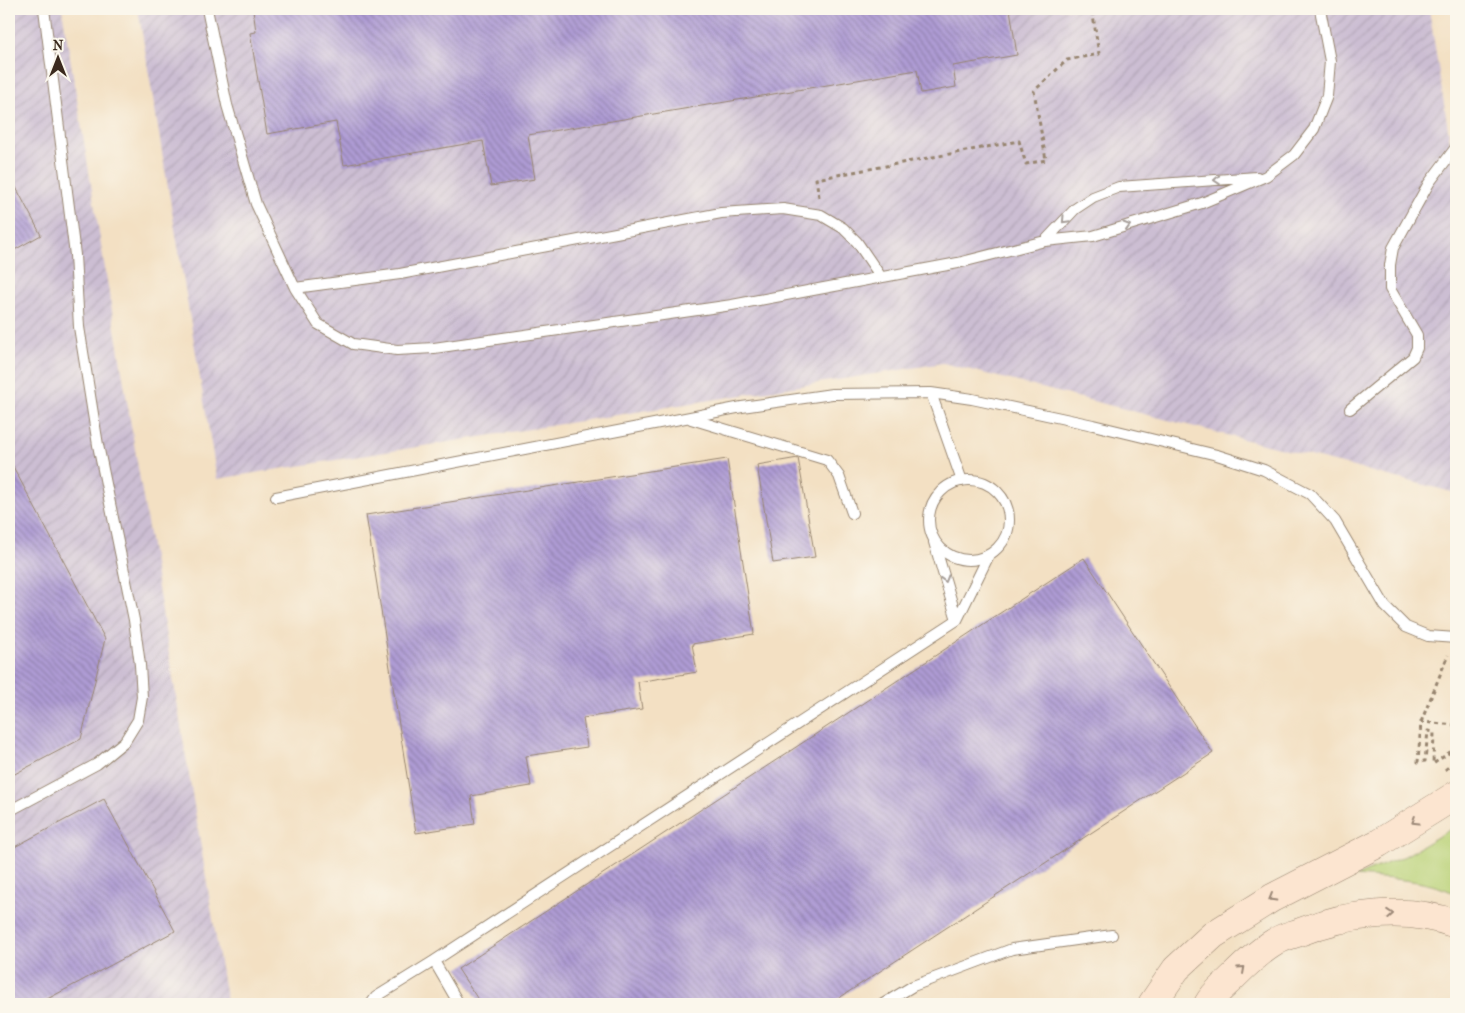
<svg xmlns="http://www.w3.org/2000/svg" width="1465" height="1013" font-family="'IM FELL French Canon',serif">
  <style>
    .industrial { fill: url(#industrial-furrows) }
    .grass { fill: #b9d176; stroke: #7a7e4a }
    .building { fill: url(#building-back-hatch) }
    .lines { fill: none; stroke-linecap: round; stroke-linejoin: round }
    .lane-casing { stroke: #978570; stroke-width: 12 }
    .secondary-casing { stroke: #978570; stroke-width: 29 }
    .path { stroke: #978570; stroke-width: 3; stroke-dasharray: 4 4; stroke-linecap: butt }
    .lane { stroke: #fff; stroke-width: 10 }
    .secondary { stroke: #fce5d0; stroke-width: 28 }
    .oneway { stroke: #a79f9a }
    .oneway2 { stroke: #9c8877 }
  </style>
  <defs>
    <pattern id="industrial-furrows" width="10" height="10" patternUnits="userSpaceOnUse" patternTransform="scale(1.25)"><rect width="10" height="10" fill="#ccbed3"/><path d="M-1 1l2-2M0 10L10 0M9 11l2-2" fill="none" stroke="#b0a3b5"/></pattern>
    <pattern id="building-back-hatch" width="6" height="6" patternUnits="userSpaceOnUse" patternTransform="scale(1.25)"><rect width="6" height="6" fill="#ae9bd4"/><path d="M-1 5l2 2M0 0l6 6M5-1l2 2" fill="none" stroke="#8f7fab"/></pattern>
  </defs>
  <rect width="100%" height="100%" fill="#fbf7ec"/>
  <filter id="ink" filterUnits="userSpaceOnUse"><feTurbulence type="fractalNoise" baseFrequency=".02" numOctaves="2"/><feDisplacementMap in="SourceGraphic" scale="10" xChannelSelector="R" yChannelSelector="G"/><feConvolveMatrix kernelMatrix="1 2 1 2 8 2 1 2 1" color-interpolation-filters="sRGB"/></filter>
  <filter id="wash" filterUnits="userSpaceOnUse"><feTurbulence type="fractalNoise" baseFrequency=".0096" numOctaves="4" result="noise"/><feDisplacementMap in="SourceGraphic" scale="20" xChannelSelector="R" yChannelSelector="G"/><feGaussianBlur stdDeviation="1.12" result="paint"/><feColorMatrix in="noise" values="0 0 0 0 0 0 0 0 0 0 0 0 0 0 0 0 0 1.4 0 .05"/><feComposite in="paint" operator="in"/></filter>
  <g filter="url(#wash)">
    <rect width="100%" height="100%" fill="#f3e0c3"/>
    <path class="industrial" d="M9,9H62L227,1004H9Z
      M138,9H1429L1456,180V493L943,363L217,479Z"/>
    <path class="grass" d="M1456,826V894C1426,879 1389,879 1356,876L1405,856Z"/>
    <g id="blocks">
      <path class="building" d="M253,9H1010L1017,55L953,66L956,87L921,93L917,70L528,135L535,179L491,186L483,141L344,165L336,122L267,134L250,33L256,32Z
        M9,174L41,235L9,253Z
        M798,458L815,557L773,563L757,465Z
        M9,459L105,639L81,739L9,777Z
        M727,459L754,634L692,644L697,672L638,682L642,709L583,718L587,747L526,756L531,786L471,796L475,824L416,833L366,515Z
        M1084,558L1213,753L830,1004H481L458,969Z
        M104,799L175,931L38,1004H9V850Z"/>
    </g>
  </g>
  <g filter="url(#ink)">
    <use href="#blocks" fill-opacity="0" stroke="#978570" stroke-width="1"/>
    <g class="lines">
      <g class="lane-casing">
        <path id="lane" d="M207,9L227,105L256,204L295,288L318,324L353,344L397,350L434,348L732,305L958,263L1045,241L1093,236L1202,203L1266,176L1294,155L1314,129L1327,96L1330,61L1320,9
          M1045,241L1075,209L1093,197L1119,187L1257,177
          M295,288L400,274L721,213L783,209L821,215L843,228L857,242L881,277
          M931,393L962,481
          M1350,409L1413,357L1417,348V335L1390,289V265L1393,248L1429,183L1456,147
          M691,419L827,460L839,476L852,513
          M929 520a40 40 0 1 1 80 0a40 40 0 1 1-80 0Z
          M276,497L742,407L832,394L931,393L972,399L1093,425L1217,455L1264,470L1310,494L1335,521L1385,606L1406,627L1428,636L1456,638
          M934,542L957,620
          M9,811L97,764L125,741L138,720L142,697L140,665L134,620L98,445L79,327L75,255L44,9
          M434,961L459,1004
          M371,1004L376,997L434,961L957,620L988,557
          M883,1004L913,986L1012,949L1112,935"/>
      </g>
      <g class="secondary-casing">
        <path id="secondary" d="M1152,1004L1176,969L1213,935L1272,898L1379,843L1456,795
          M1208,1004C1214,993 1225,985 1234,976C1246,964 1260,951 1275,942C1282,937 1292,935 1300,932C1348,913 1407,906 1456,924"/>
      </g>
      <path class="path" d="M819,197L816,179L1019,141L1026,164L1046,160L1034,91L1067,60L1099,54L1092,9
        M1421,722L1448,655
        M1456,725L1421,722L1418,762L1425,761L1428,731L1434,732L1433,764L1456,748
        M1445,770L1456,761"/>
      <use href="#lane" class="lane"/>
      <use href="#secondary" class="secondary"/>
    </g>
    <defs><path id="oneway-chevron" d="M-2-3.5L2.5 0L-2 3.5" fill="none" stroke-width="1.6" stroke-linecap="round" stroke-linejoin="round" transform="scale(1.25)"/></defs>
    <g class="oneway">
      <use href="#oneway-chevron" transform="translate(1217 180) rotate(176)"/>
      <use href="#oneway-chevron" transform="translate(1065 220) rotate(133)"/>
      <use href="#oneway-chevron" transform="translate(1127 226) rotate(-16)"/>
      <use href="#oneway-chevron" transform="translate(945 579) rotate(73)"/>
    </g>
    <g class="oneway2">
      <use href="#oneway-chevron" transform="translate(1415 821) rotate(148)"/>
      <use href="#oneway-chevron" transform="translate(1272 898) rotate(150)"/>
      <use href="#oneway-chevron" transform="translate(1390 914) rotate(-4)"/>
      <use href="#oneway-chevron" transform="translate(1242 969) rotate(-42)"/>
    </g>
  </g>
  <rect width="1465" height="1013" fill="none" stroke="#fbf7ec" stroke-width="30"/>
  <g transform="translate(58 58)" stroke="#fbf7ec" stroke-width="4" paint-order="stroke">
  <path d="M0-4L9 19L0 12L-9 19Z" fill="#3b2a1e"/>
  <text y="-8" font-size="14" font-weight="bold" text-anchor="middle" fill="#3b2a1e">N</text>
  </g>
</svg>
